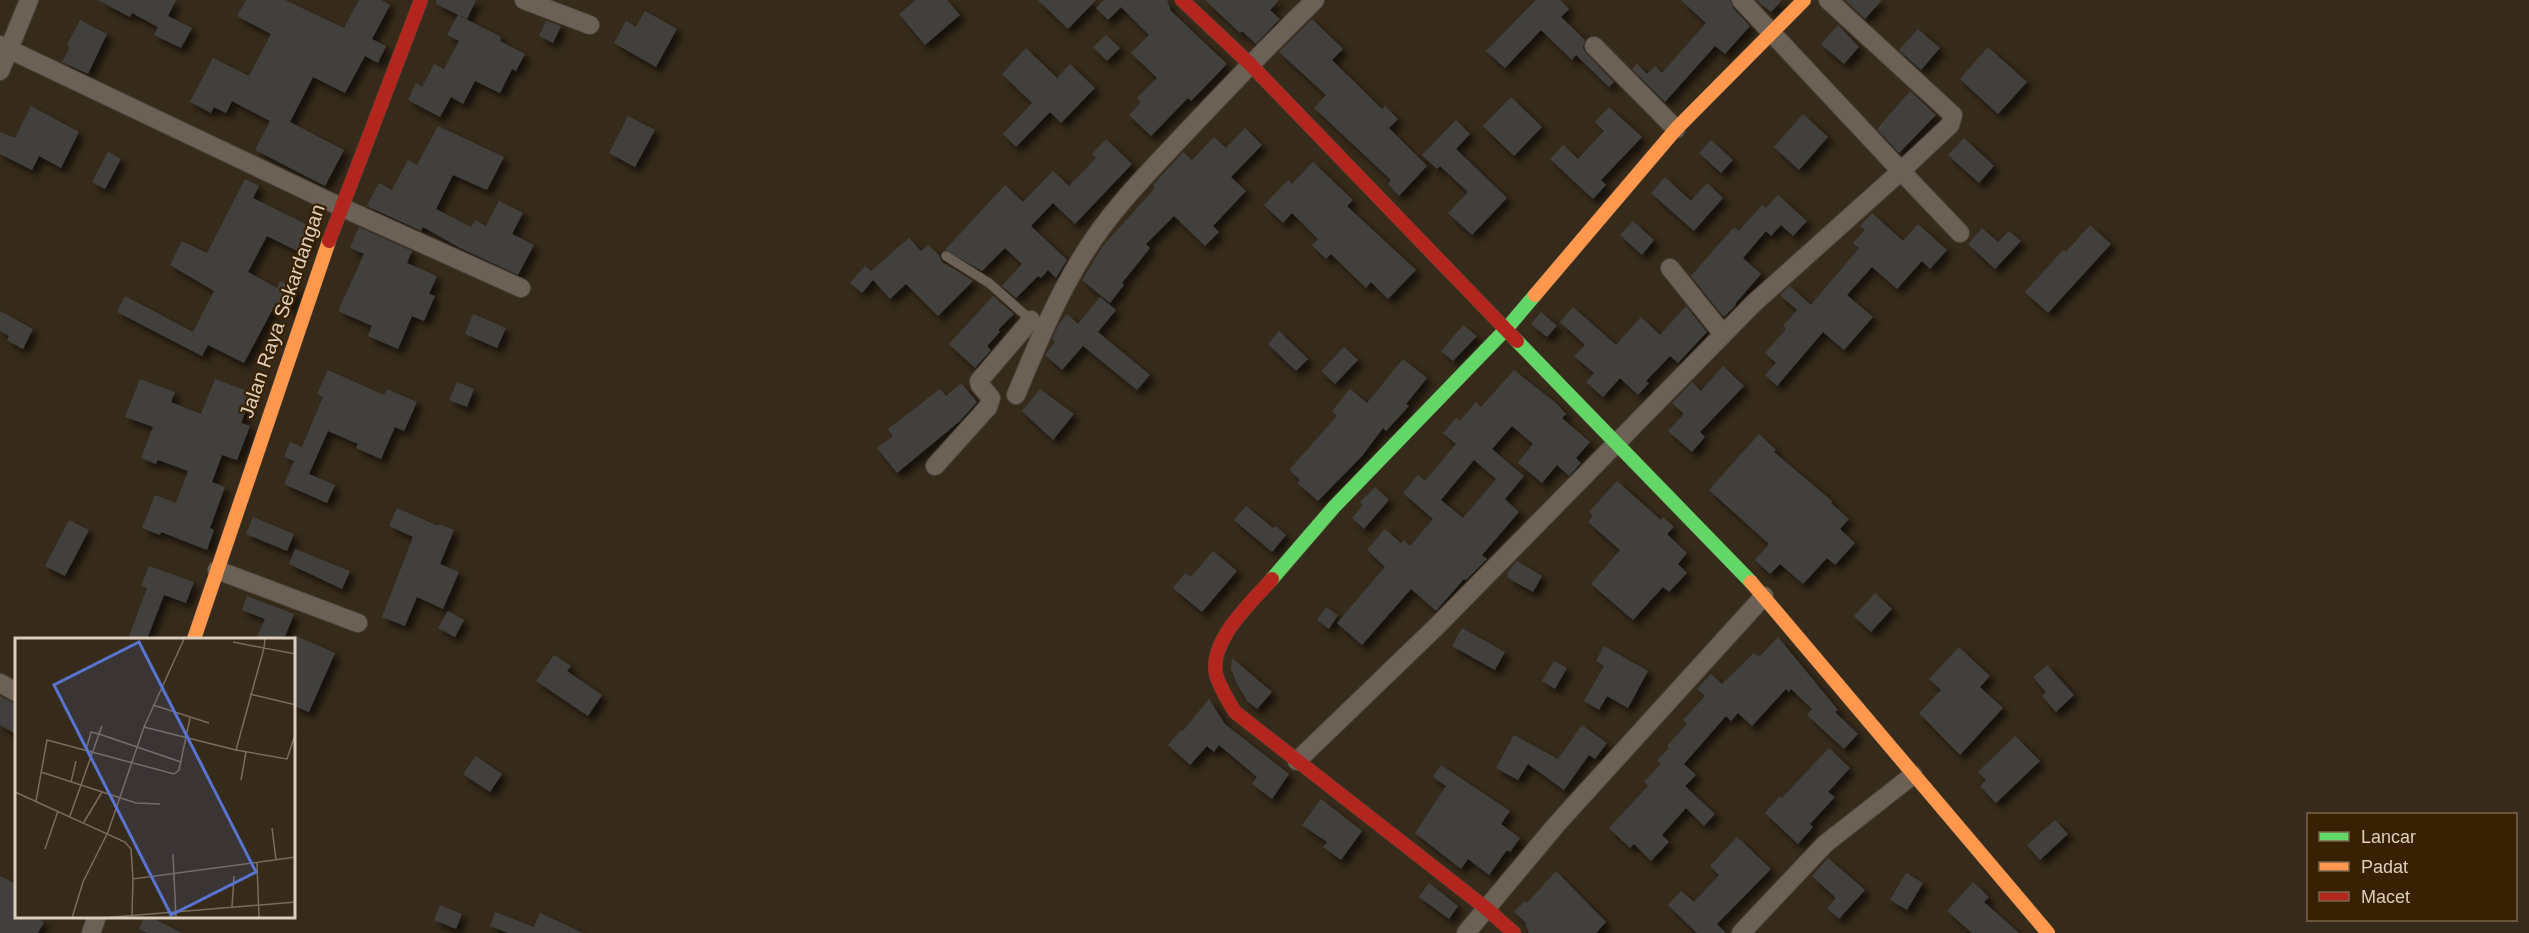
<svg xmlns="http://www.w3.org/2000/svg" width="2529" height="933" font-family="Helvetica,sans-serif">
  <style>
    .building { fill: #42403e; fill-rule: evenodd; filter: url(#shadow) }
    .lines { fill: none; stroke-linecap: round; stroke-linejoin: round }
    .lane-casing { stroke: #4e4439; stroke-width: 10 }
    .street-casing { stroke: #4e4439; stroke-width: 20 }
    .fast-casing { stroke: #4e4439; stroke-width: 15 }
    .slow-casing { stroke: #4e4439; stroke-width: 15 }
    .jam-casing { stroke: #4e4439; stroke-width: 15 }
    .lane { stroke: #6b6156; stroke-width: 9 }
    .street { stroke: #6b6156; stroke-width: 18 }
    .fast { stroke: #63d668; stroke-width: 14 }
    .slow { stroke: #ff974d; stroke-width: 14 }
    .jam { stroke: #b3261e; stroke-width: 14 }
    .labels { text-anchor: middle; stroke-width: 4.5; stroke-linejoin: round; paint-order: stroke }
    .street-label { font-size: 20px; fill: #ddcebe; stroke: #382103 }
    .inset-road { fill: none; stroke: #796c5c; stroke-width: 1.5 }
    .view { fill: #5774d0; fill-opacity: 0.15; stroke: #5774d0; stroke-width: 3 }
    .inset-edge { fill: none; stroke: #ddcebe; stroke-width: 3 }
  </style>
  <defs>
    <filter id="shadow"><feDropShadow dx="5.5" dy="5.5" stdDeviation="3" flood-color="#0009"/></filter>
  </defs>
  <rect width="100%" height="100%" fill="#362a1a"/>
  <path class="building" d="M98,0H176L168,16L192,28L181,48L154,35L158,27L132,13L130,17Z
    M246,0H285L344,28L359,0H381L390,5L372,39L386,46L378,63L365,56L345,93L313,77L290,122L344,150L325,186L255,150L270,121L232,101L226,113L214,107L211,113L190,102L213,58L249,76L271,34L237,16Z
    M436,0H476L467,19L436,4Z
    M916,0H947L960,15L925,45L899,14Z
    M1038,0H1096L1068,29Z
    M1104,0H1167L1171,11L1227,64L1191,101L1188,98L1151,136L1129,115L1141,102L1137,98L1157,78L1131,53L1149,35L1121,7L1108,20L1096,8Z
    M1205,0H1279L1270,10L1280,19L1256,44L1242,31L1240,33Z
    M1536,0H1560L1569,9L1561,17L1585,40L1583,48L1586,53L1614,82L1609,87L1576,55L1572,60L1541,30L1505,68L1486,51Z
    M1681,0H1730L1733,8L1750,26L1725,54L1715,46L1665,102L1632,69L1637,64L1647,74L1655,66L1662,73L1706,23Z
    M1756,0H1782L1771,12Z
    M1845,0H1882L1865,19Z
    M645,11L677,29L656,67L614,43L626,21L636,27Z
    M458,15L501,37L500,41L525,54L516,71L512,69L500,93L475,81L463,104L451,97L440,117L408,100L416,83L422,87L434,64L444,69L459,41L447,35Z
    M1312,19L1343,49L1332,60L1382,109L1385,106L1398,119L1389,128L1427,166L1399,196L1388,184L1391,180L1314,108L1326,95L1279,52Z
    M80,20L107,34L88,74L62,62L70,47L67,45Z
    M546,21L561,26L553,43L539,36Z
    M1838,25L1859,47L1844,64L1821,44Z
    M1918,29L1940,48L1921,70L1899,50Z
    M1106,35L1120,48L1107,61L1093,47Z
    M1988,47L2027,82L1998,114L1960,79Z
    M1026,48L1057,78L1070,64L1095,88L1061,123L1050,112L1016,147L1003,134L1032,103L1002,74Z
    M1910,91L1936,115L1899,153L1877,129Z
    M1511,97L1542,127L1514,156L1483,126Z
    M31,106L79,132L61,168L39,156L32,170L0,154V132L15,138Z
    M1609,107L1642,137L1601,180L1606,185L1593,199L1550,159L1563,145L1578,159L1604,131L1595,122Z
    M1803,114L1828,137L1799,170L1774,147Z
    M628,116L655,130L635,167L609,153Z
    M1456,120L1470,134L1456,149L1507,198L1472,235L1448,213L1468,192L1440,166L1437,169L1422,155Z
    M438,126L504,157L487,190L453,175L436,209L471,227L475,220L486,226L499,201L523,213L512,234L534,245L518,275L460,248L423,227L421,231L367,206L379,183L392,190L408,160L417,165Z
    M1245,128L1262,145L1231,177L1246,191L1213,226L1219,232L1205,246L1174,216L1146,244L1150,248L1122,283L1124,285L1110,303L1082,280L1102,247L1155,188L1153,185L1183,152L1192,160L1214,137L1226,148Z
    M1964,138L1994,166L1979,183L1948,155Z
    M1106,139L1132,164L1075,224L1053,203L1031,226L1067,260L1056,278L1048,270L1041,278L1038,276L1016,298L1002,286L1022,264L1005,248L982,271L945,250L1005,185L1023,202L1053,171L1069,186L1096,158L1092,154Z
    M1711,140L1733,160L1721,173L1699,153Z
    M108,152L121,159L105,189L92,182Z
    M1313,162L1353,200L1347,206L1416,270L1388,299L1371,282L1366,288L1331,254L1326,259L1312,245L1318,239L1292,213L1283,223L1264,205L1288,180L1292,184Z
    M1665,177L1691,201L1707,183L1723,198L1694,231L1651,193Z
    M245,179L259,186L253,198L314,228L301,253L267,236L248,272L277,288L280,281L297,288L290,309L276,303L244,363L208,345L202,356L117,312L125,296L193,332L214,291L170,265L182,241L207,253Z
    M1778,195L1807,221L1793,236L1781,225L1771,236L1766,231L1743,258L1761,274L1735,304L1736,305L1725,316L1722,315L1691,276L1734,227L1739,231L1762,205L1766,208Z
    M1872,213L1903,241L1918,224L1947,250L1930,269L1922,261L1897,289L1872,267L1847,295L1873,317L1844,350L1823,332L1777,386L1765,375L1776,363L1765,353L1786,329L1783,326L1797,310L1780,295L1790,286L1811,305L1859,248L1853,243L1865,230L1860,226Z
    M1633,221L1654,240L1642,255L1620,235Z
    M2090,225L2111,244L2048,313L2025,292L2063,250L2066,252Z
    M359,227L412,251L407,263L437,276L429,294L435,296L424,321L412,316L398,349L368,336L372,326L338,311L364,254L350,248Z
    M1982,228L1998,242L2009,231L2021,241L1995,269L1968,244Z
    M909,238L921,251L928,245L939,255L942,262L973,281L938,316L906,284L890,299L873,280L862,293L850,283L865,266L871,271Z
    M993,296L1014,314L998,330L1000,332L987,346L991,350L975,368L949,344Z
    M1100,297L1116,310L1098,332L1150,375L1137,390L1083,346L1062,370L1045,355L1055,342L1052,339L1059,324L1067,314L1078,324Z
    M1686,306L1707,332L1678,363L1670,356L1646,381L1649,383L1638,395L1620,378L1603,397L1586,382L1594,373L1574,356L1585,345L1560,322L1573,307L1616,345L1641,317L1660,335Z
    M0,311L33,329L23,349L7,340L9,336L0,331Z
    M1541,312L1557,326L1547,337L1531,324Z
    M473,314L506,328L497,348L465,334Z
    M1463,325L1477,336L1453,361L1441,351Z
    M1279,331L1308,359L1296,371L1268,344Z
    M1344,347L1358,360L1335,384L1321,371Z
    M1403,359L1427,378L1406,404L1409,406L1386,431L1383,428L1362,456L1318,501L1297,483L1300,480L1289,470L1337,416L1332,411L1350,389L1367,403Z
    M1723,366L1744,386L1700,432L1705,437L1692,452L1668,431L1684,414L1672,403L1692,382L1701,391Z
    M328,370L384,395L387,389L417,402L404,431L395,427L381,459L356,448L358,444L328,431L309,474L335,485L327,503L284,484L294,461L284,457L290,442L302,447L323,397L317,394Z
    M1514,370L1557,404L1566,414L1562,418L1590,442L1576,458L1581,463L1569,476L1557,465L1542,483L1518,463L1533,444L1512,426L1492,449L1524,476L1505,499L1519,512L1482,555L1487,559L1466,580L1464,579L1436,611L1411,589L1362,645L1337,623L1385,567L1367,550L1385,529L1401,543L1404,540L1410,546L1433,519L1403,493L1418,475L1425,481L1456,444L1443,433L1456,418L1460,421L1476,402L1481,407ZM1474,460L1496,479L1463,518L1441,500Z
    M140,379L175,392L171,402L201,414L215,379L253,393L241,423L250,426L237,460L222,455L212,482L225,487L210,528L214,530L207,550L161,532L160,535L142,528L155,495L176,503L188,471L158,460L156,464L141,458L153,427L125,417Z
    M457,382L474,389L467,407L449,400Z
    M961,383L977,402L960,421L897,473L877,448L893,436L888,429L940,389L946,396Z
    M1040,389L1074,414L1053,440L1022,411Z
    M1759,434L1776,450L1774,452L1832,501L1831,503L1849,519L1840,529L1855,543L1835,565L1827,558L1803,584L1780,564L1770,574L1755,560L1769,544L1709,490Z
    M1617,481L1661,520L1663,517L1674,527L1667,534L1687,553L1678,564L1687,573L1669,592L1663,587L1633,620L1591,584L1620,550L1588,522L1593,516L1589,512Z
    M1375,487L1389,500L1364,529L1352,518L1363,505L1360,502Z
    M1246,506L1273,528L1276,526L1286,535L1272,552L1234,520Z
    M397,508L438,526L439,524L454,530L440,564L459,572L443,609L417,597L405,626L382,617L413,537L389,526Z
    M253,517L294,534L287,551L246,534Z
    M69,520L89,530L65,576L45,566Z
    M295,549L350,571L342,589L289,564Z
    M1213,551L1237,571L1202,612L1173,588L1185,573L1191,577Z
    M1517,561L1542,576L1533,592L1508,578V572Z
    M149,566L194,582L186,603L164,595L147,639H128L147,588L141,586Z
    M1875,593L1892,609L1871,632L1854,616Z
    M247,596L294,614L284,639H256L265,619L242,610Z
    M1326,607L1338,615L1329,629L1317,620Z
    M448,611L464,620L455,637L438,628Z
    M1462,628L1505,652L1495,670L1452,646Z
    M294,635L335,653L309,712L294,706Z
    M1778,637L1838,710L1835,712L1858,734L1844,749L1807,715L1812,709L1791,689L1789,692L1786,689L1752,726L1738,713L1731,721L1726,716L1684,764L1696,775L1685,786L1715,814L1704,826L1686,808L1662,835L1669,842L1651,861L1634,844L1630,848L1609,828L1648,786L1644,782L1661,764L1657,760L1669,748L1667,746L1687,724L1683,720L1705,696L1697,689L1711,674L1722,684L1754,653L1759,657Z
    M1604,646L1648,671L1628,708L1607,696L1599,710L1584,701L1604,666L1596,661Z
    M1959,647L1990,676L1980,687L2003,708L1960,755L1919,713L1941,690L1929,679Z
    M554,655L571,666L567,671L602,695L588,716L536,681Z
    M1232,658L1272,692L1257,709L1247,701L1236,682L1231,669Z
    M1554,661L1567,668L1555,689L1542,681Z
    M2047,665L2074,695L2056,712L2042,696L2046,692L2033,677Z
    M0,696L16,704V734L0,725Z
    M1209,699L1225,724L1289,774L1272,799L1252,784L1257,777L1219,745L1214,752L1207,746L1190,765L1168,745L1181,730L1183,731Z
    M1582,725L1607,743L1595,759L1589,755L1564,790L1528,764L1518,780L1496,768L1514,735L1558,759Z
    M2015,736L2040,761L1996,803L1980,786L1986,780L1978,772Z
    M1829,748L1850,768L1828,792L1835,797L1810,824L1813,827L1798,844L1765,813L1780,796L1782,798Z
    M476,756L502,774L490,792L463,774Z
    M1441,765L1510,811L1501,824L1520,838L1510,852L1507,850L1489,875L1468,859L1461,869L1415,833L1446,786L1433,777Z
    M1321,799L1362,831L1341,860L1323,847L1327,842L1302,825Z
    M2055,820L2068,834L2040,860L2027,845Z
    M1737,837L1771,869L1717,924L1726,933H1697L1668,905L1681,891L1694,902L1719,875L1710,866Z
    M1828,858L1865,890L1839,919L1827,908L1836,898L1812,876Z
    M1556,871L1606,922L1596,933H1529L1525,922L1514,912L1525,901L1527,903Z
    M1906,873L1923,883L1907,910L1890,900Z
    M0,876L16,884V916H33L44,922L38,933H0Z
    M1973,882L1989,897L1984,902L2019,933H1972L1947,911Z
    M1429,883L1458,906L1449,919L1419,897Z
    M440,905L462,914L456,929L434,920Z
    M495,912L534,927L540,913L583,933H508L490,926Z
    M145,916H149L182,933H147L139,929Z"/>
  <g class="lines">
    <g class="lane-casing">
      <path id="lane" d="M946,256L989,283L1032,321"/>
    </g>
    <g class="street-casing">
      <path id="street" d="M524,0L590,25
        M1828,0L1953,115L1950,125L1901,171L1960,233
        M0,45L341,207L521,288
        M1594,46L1676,129
        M0,71L29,0
        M1670,268L1723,334
        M1016,395C1036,347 1057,296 1085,252C1110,212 1143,178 1175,144C1221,95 1267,47 1315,0
        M935,466L988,407L991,398L980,385L979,381L1031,320
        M217,570L358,623
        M0,683L16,692
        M1297,761L1438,625L1754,303L1901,171L1741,0
        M91,933L97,916
        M1466,933L1556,825L1764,596
        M1741,933L1825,844L1913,775"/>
    </g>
    <g class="fast-casing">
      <path id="fast" d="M1517,341L1751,582
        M1272,579L1334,507L1507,328L1535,295"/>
    </g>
    <g class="slow-casing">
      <path id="slow" d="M1535,295L1676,129L1804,0
        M1751,582L2048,933
        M194,639L329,241"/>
    </g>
    <g class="jam-casing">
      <path id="jam" d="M1182,0L1250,64L1517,341
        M329,241L421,0
        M1272,579C1252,602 1209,640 1216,674C1219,687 1228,700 1235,712L1487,909L1514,933"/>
    </g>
    <use href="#lane" class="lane"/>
    <use href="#street" class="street"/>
    <use href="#fast" class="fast"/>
    <use href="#slow" class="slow"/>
    <use href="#jam" class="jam"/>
  </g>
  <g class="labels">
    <g class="street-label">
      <text transform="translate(282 311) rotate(-71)" y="7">Jalan Raya Sekardangan</text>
    </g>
  </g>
  <g transform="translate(15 638)">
    <rect width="280" height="280" fill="#362a1a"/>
    <path class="inset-road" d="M218,4L249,10L250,1M235,56L281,67M138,67L194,85M129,89L221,112L249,10L281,16M71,112L76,94L84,96L87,88M221,112L272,121L281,94M26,134L121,165L145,166M226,142L231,114M56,144L61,123M0,154L110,204L116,211L118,241L281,219M21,163L32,102L159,136L164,132L175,80M55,178L84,96L166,124M69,184L87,154M257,190L261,222M30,211L43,173M158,216L161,280M242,225L244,280M217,269L219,238M117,277L118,241M57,280L68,244L93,194L129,89L169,1M87,280L281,264"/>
    <path class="view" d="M124,4L241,234L156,277L39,47Z"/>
    <rect width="280" height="280" class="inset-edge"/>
  </g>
  <rect x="2307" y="813" width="210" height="108" fill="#382103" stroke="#7a664e" stroke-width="1.5"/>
  <rect x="2319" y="832" width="30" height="9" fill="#63d668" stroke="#7a664e" stroke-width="1.5"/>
  <text x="2361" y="843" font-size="18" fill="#ddcebe">Lancar</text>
  <rect x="2319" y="862" width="30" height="9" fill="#ff974d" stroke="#7a664e" stroke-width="1.5"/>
  <text x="2361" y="873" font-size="18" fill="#ddcebe">Padat</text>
  <rect x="2319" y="892" width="30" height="9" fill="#b3261e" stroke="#7a664e" stroke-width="1.5"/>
  <text x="2361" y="903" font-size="18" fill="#ddcebe">Macet</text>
</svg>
